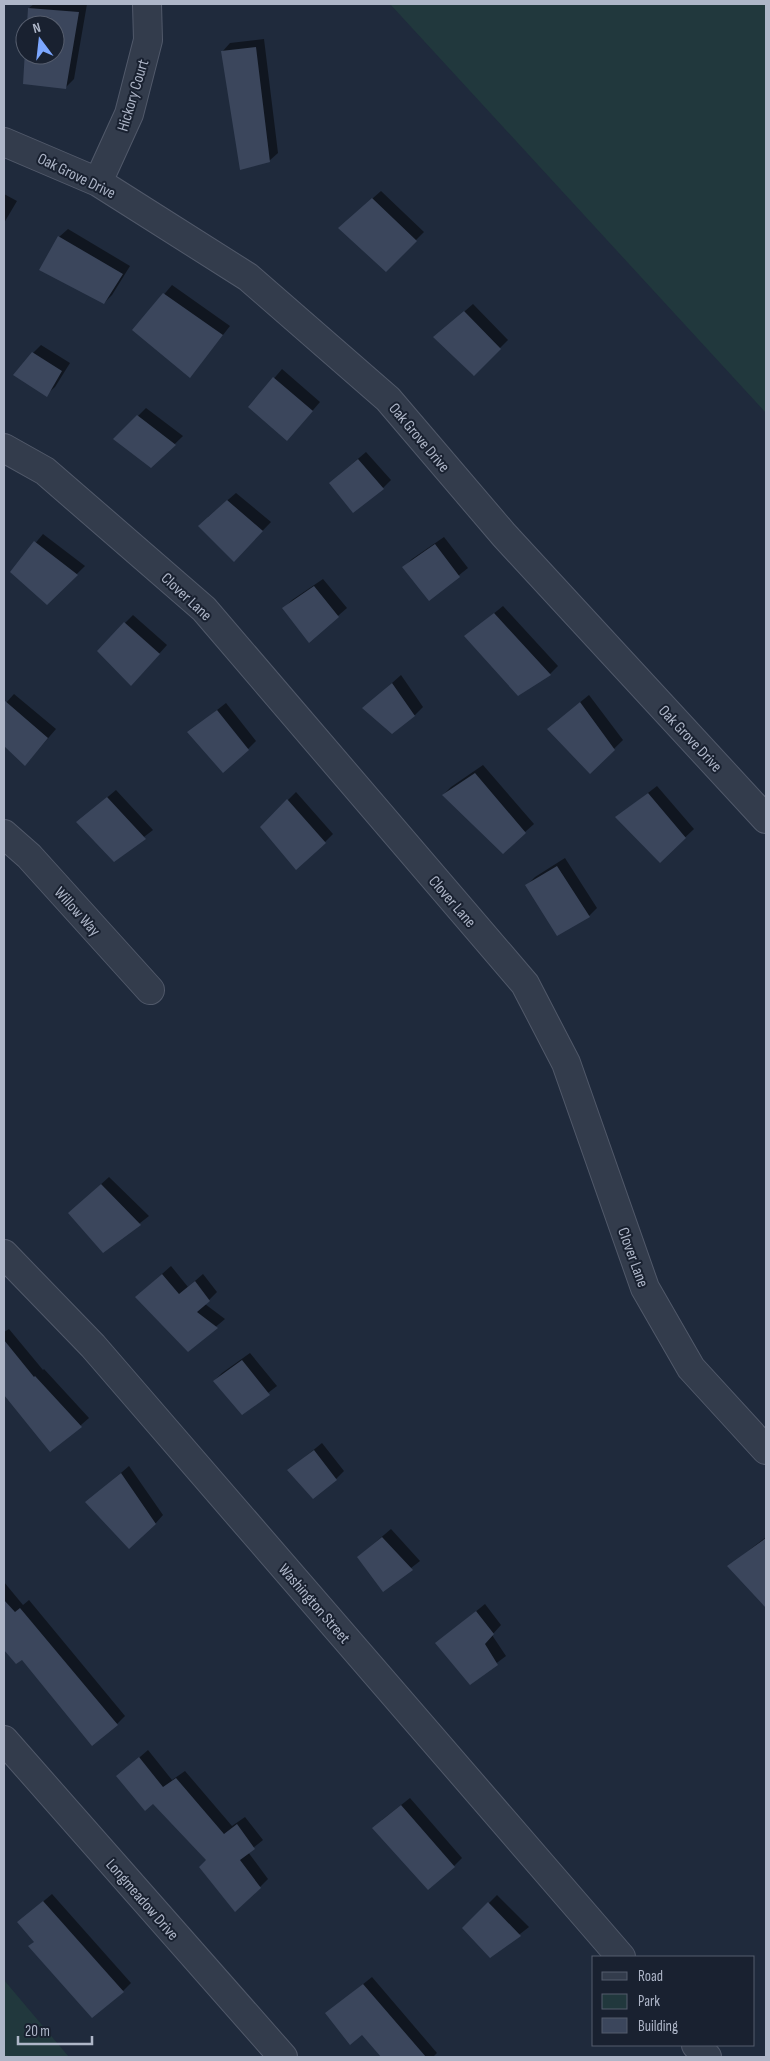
<svg xmlns="http://www.w3.org/2000/svg" width="770" height="2061" font-family="'Sofia Sans Condensed',sans-serif">
  <style>
    .green { fill: #21383d }
    .shadow { fill: #0007 }
    .building { fill: #3b465c }
    .lines { fill: none; stroke-linecap: round; stroke-linejoin: round }
    .minor-casing { stroke: #51596a; stroke-width: 30 }
    .minor { stroke: #333c4c; stroke-width: 28 }
    .labels { text-anchor: middle; stroke-width: 4; stroke-linejoin: round; paint-order: stroke }
    .street-label { font-size: 16px; fill: #aeb6c8; stroke: #192130 }
  </style>
  <rect width="100%" height="100%" fill="#1f2a3c"/>
  <path class="green" d="M390,4H766V413Z
    M4,1980L69,2057H4Z"/>
  <path class="shadow" d="M34,4H87L74,79L65,88L26,55H55V25H28L29,8Z
    M264,39L278,153L269,161L222,52L230,43Z
    M381,191L424,232L386,270L348,220Z
    M4,194L17,201L4,223Z
    M68,229L130,266L112,295L104,303L41,270L59,237Z
    M172,285L230,326L190,377L134,330Z
    M473,304L508,340L473,375L435,337Z
    M41,345L70,363L55,387L46,395L33,353Z
    M282,369L320,402L295,431L250,407Z
    M146,408L183,436L151,467L115,439Z
    M366,452L391,480L383,488L339,475Z
    M236,493L271,522L234,560L208,517Z
    M43,534L85,566L47,603L12,571Z
    M444,537L468,568L429,599L404,567L412,559Z
    M323,579L347,608L309,641L284,608L292,600Z
    M503,606L558,666L550,674L519,695L466,636Z
    M133,615L167,645L139,676L125,623Z
    M401,675L423,707L415,715L364,708Z
    M14,694L56,729L25,765L4,744V705Z
    M589,695L623,740L590,772L557,721Z
    M226,703L256,741L248,749L189,732Z
    M483,765L534,824L525,832L443,795L451,787Z
    M657,786L694,829L660,861L617,817Z
    M116,790L153,830L114,860L78,822Z
    M296,792L333,834L325,842L261,827Z
    M565,858L597,908L589,916L527,885L535,877Z
    M109,1177L149,1216L103,1252L78,1205Z
    M171,1266L188,1287L203,1274L217,1292L205,1304L225,1319L188,1350L145,1289Z
    M9,1329L43,1370L44,1369L89,1418L51,1451L4,1393V1332Z
    M250,1353L277,1386L242,1413L214,1381L222,1373Z
    M322,1443L344,1471L336,1479L289,1470Z
    M129,1466L163,1515L155,1524L87,1502Z
    M391,1529L420,1561L383,1590L358,1557Z
    M766,1537V1606L729,1566Z
    M4,1582L23,1605L29,1600L125,1716L117,1724L22,1658L16,1663L4,1648Z
    M485,1604L501,1625L492,1635L506,1656L470,1683L437,1643Z
    M148,1750L172,1780L185,1771L232,1826L245,1817L263,1840L248,1852L268,1879L260,1887L208,1860L153,1802L118,1776Z
    M410,1798L462,1858L454,1866L382,1820Z
    M52,1894L131,1983L123,1991L19,1922Z
    M497,1895L529,1927L490,1957L464,1928Z
    M372,1977L437,2053L433,2057H382L362,2033L327,2013Z"/>
  <path class="building" d="M28,8L79,12L66,89L23,84L25,50V55H55V25H27Z
    M256,47L270,162L240,170L221,51Z
    M372,198L417,241L386,272L338,228Z
    M58,236L123,274L104,304L39,270Z
    M163,293L223,335L190,378L132,330Z
    M464,311L501,349L474,376L433,337Z
    M32,352L62,371L47,397L13,375Z
    M273,377L313,411L287,441L248,407Z
    M137,415L176,445L151,468L113,439Z
    M358,459L384,489L353,513L329,483Z
    M227,500L263,531L234,562L198,526Z
    M34,541L78,575L47,605L10,572Z
    M435,544L460,577L429,601L402,567Z
    M314,586L339,617L309,643L282,608Z
    M494,613L551,675L518,696L464,636Z
    M124,622L160,654L131,686L97,651Z
    M392,683L415,716L392,734L362,708Z
    M4,700L48,738L25,766L4,746Z
    M580,702L615,750L590,774L547,729Z
    M217,710L249,750L223,773L187,732Z
    M475,773L526,833L503,854L442,795Z
    M648,793L686,838L660,863L615,817Z
    M107,797L146,839L114,862L76,822Z
    M287,799L326,843L296,870L260,827Z
    M557,866L590,917L557,936L525,885Z
    M101,1184L141,1225L103,1253L68,1213Z
    M162,1274L179,1294L195,1281L210,1301L197,1312L218,1328L188,1352L135,1297Z
    M4,1340L34,1377L35,1376L82,1427L50,1452L4,1395Z
    M242,1360L270,1395L242,1415L213,1381Z
    M314,1450L337,1480L313,1499L287,1470Z
    M121,1473L156,1524L129,1549L85,1502Z
    M382,1537L413,1570L383,1592L357,1557Z
    M766,1538V1608L727,1566Z
    M4,1600L15,1612L20,1608L118,1725L92,1746L22,1660L16,1664L4,1650Z
    M476,1611L494,1634L485,1644L498,1665L470,1685L435,1643Z
    M139,1757L163,1787L176,1778L224,1834L237,1824L255,1849L240,1860L261,1888L235,1912L199,1867L206,1860L153,1804L145,1811L116,1776Z
    M401,1805L455,1867L428,1890L372,1828Z
    M43,1901L124,1992L92,2018L28,1946L34,1942L17,1922Z
    M488,1902L521,1936L490,1958L462,1928Z
    M363,1984L426,2057H381L362,2035L350,2045L325,2013Z"/>
  <g class="lines">
    <g class="minor-casing">
      <path id="minor" d="M4,142L98,182L248,277L388,399L504,535L766,819
        M98,182L129,114L148,40L147,4
        M4,448L45,471L204,609L525,984L566,1063L645,1288L691,1368L766,1450
        M4,834L29,856L150,990
        M4,1254L93,1346L621,1957
        M4,1740L283,2057
        M696,2045L707,2057"/>
    </g>
    <use href="#minor" class="minor"/>
  </g>
  <g class="labels">
    <g class="street-label">
      <text transform="translate(132 95) rotate(-73)" y="6">Hickory Court</text>
      <text transform="translate(77 175) rotate(26)" y="6">Oak Grove Drive</text>
      <text transform="translate(420 437) rotate(50)" y="6">Oak Grove Drive</text>
      <text transform="translate(187 596) rotate(43)" y="6">Clover Lane</text>
      <text transform="translate(691 738) rotate(47)" y="6">Oak Grove Drive</text>
      <text transform="translate(453 901) rotate(49)" y="6">Clover Lane</text>
      <text transform="translate(78 911) rotate(48)" y="6">Willow Way</text>
      <text transform="translate(634 1257) rotate(70)" y="6">Clover Lane</text>
      <text transform="translate(315 1603) rotate(49)" y="6">Washington Street</text>
      <text transform="translate(143 1899) rotate(49)" y="6">Longmeadow Drive</text>
    </g>
  </g>
  <rect width="770" height="2061" fill="none" stroke="#aeb6c8" stroke-width="10"/>
  <rect x="592" y="1956" width="162" height="90" fill="#192130" stroke="#555d6d"/>
  <rect x="602" y="1972" width="25" height="8" fill="#333c4c" stroke="#555d6d"/>
  <text x="638" y="1981" font-size="15" fill="#aeb6c8">Road</text>
  <rect x="602" y="1994" width="25" height="15" fill="#21383d" stroke="#555d6d"/>
  <text x="638" y="2006" font-size="15" fill="#aeb6c8">Park</text>
  <rect x="602" y="2018" width="25" height="15" fill="#3b465c" stroke="#555d6d"/>
  <text x="638" y="2031" font-size="15" fill="#aeb6c8">Building</text>
  <g transform="translate(40 40) rotate(345)"><circle r="24" fill="#192130" stroke="#555d6d"/>
  <path d="M0-4L9 19L0 12L-9 19Z" fill="#7ca7ff"/>
  <text y="-8" font-size="14" font-weight="bold" text-anchor="middle" fill="#aeb6c8">N</text>
  </g>
  <path d="M18 2036v8h74v-8" fill="none" stroke="#aeb6c8" stroke-width="2.5"/>
  <text x="25" y="2036" font-size="15" fill="#aeb6c8" stroke="#192130" stroke-width="4" paint-order="stroke">20 m</text>
</svg>
